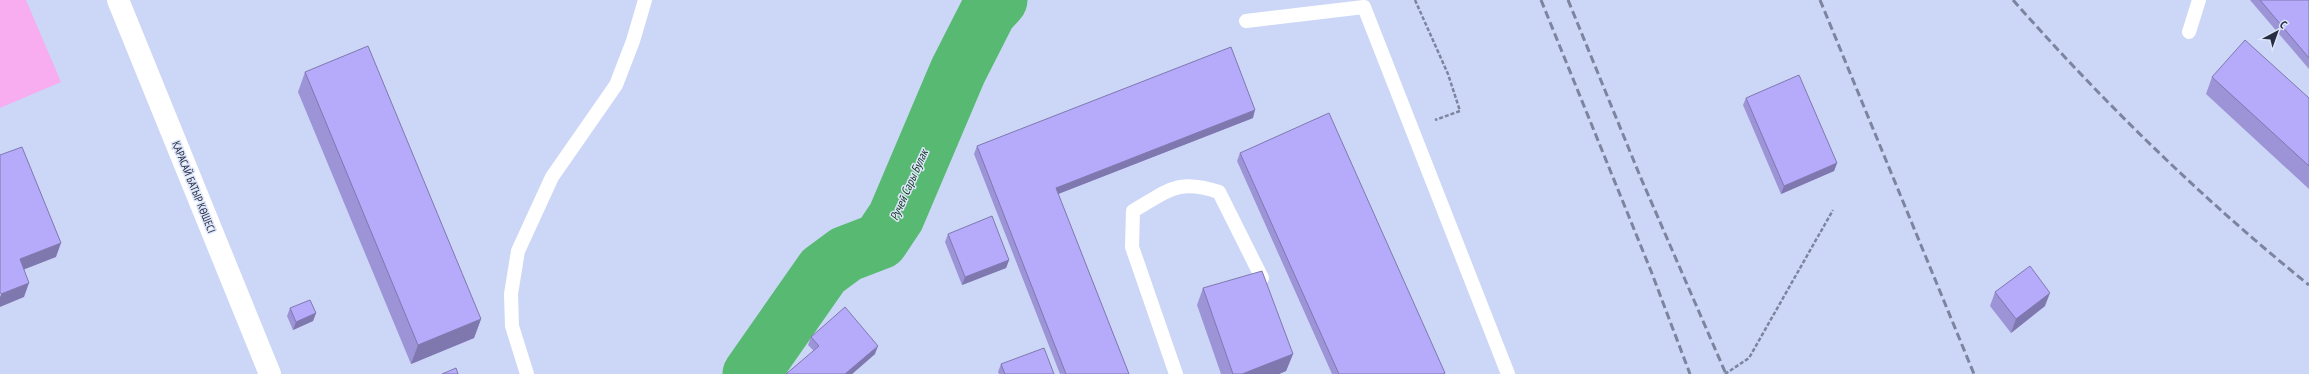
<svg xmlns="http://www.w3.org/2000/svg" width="2309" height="374" font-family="'PT Sans Narrow',sans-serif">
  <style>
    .green { fill: #f7adef }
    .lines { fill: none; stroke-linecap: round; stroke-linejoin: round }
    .river { stroke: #58ba72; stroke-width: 57 }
    .path { stroke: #7c849f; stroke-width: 2.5; stroke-dasharray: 4 2; stroke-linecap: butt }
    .lane { stroke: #fff; stroke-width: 14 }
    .secondary { stroke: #fff; stroke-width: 22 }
    .rail { stroke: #7c849f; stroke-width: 3; stroke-dasharray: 8 4; stroke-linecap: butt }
    .wall { fill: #9d93d7 }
    .shaded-wall { fill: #7f78af }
    .building { fill: #b6abfa; stroke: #7f78af }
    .labels { text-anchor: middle; stroke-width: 3; stroke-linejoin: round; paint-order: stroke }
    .street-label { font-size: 11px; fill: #282e43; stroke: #dde5fa }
    .water-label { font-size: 12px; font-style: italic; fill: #11391d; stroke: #dde5fa }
  </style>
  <rect width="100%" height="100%" fill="#ccd7f7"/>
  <path class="green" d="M0,0H26L61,82L0,108Z"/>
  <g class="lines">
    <path class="river" d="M751,374L823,271L846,254L880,241L896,217L958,71L988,12L999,0"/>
    <path class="path" d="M1415,0L1448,74L1460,111L1435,120
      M1725,374L1749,358L1833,210"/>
    <path class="lane" d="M1246,21L1364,7L1508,374
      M2189,32L2199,0
      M527,374L512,326L511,294L518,251L552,177L616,85L633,41L645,0
      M1176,374L1132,247L1133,211C1168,191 1177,178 1219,192L1262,278"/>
    <path class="secondary" d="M118,0L270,374"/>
    <path class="rail" d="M1541,0L1651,271L1690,374
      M1568,0L1640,176L1726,374
      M1820,0L1974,374
      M2013,0C2103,102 2202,199 2309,285"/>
  </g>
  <path class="wall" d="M2250,0H2309V69Z
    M305,72L481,319L474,338L411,364L298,92Z
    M2212,77L2309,98V189L2206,94Z
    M1746,98L1837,163L1834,171L1781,194L1743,105Z
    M1253,118L1058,194L1129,374H1060L974,154L977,146Z
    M1240,153L1445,373V374H1332L1237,161Z
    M948,234L1009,260L1006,268L962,285L945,242Z
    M1203,288L1293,354L1286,371L1279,374H1221L1197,305Z
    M1995,292L2045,306L2011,333L1990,306Z
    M290,308L316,313L313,321L293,330L287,316Z
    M811,337L875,354L852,374H786L814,351L808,345Z
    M1001,364L1054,374H999L998,372Z"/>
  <path class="shaded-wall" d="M1255,110L1253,118L1053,196L1056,188Z
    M1837,163L1834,171L1781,194L1784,186Z
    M61,243L56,257L15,273L20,259Z
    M1009,260L1006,268L962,285L965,277Z
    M29,283L24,297L0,307V297L1,294Z
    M2050,293L2045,306L2011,333L2016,319Z
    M316,313L313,321L293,330L296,322Z
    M481,319L474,338L411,364L418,345Z
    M878,346L875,354L852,374H845Z
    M1293,354L1286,371L1279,374H1242Z"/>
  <path class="building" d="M2260,0H2309V58Z
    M2245,40L2309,98V166L2212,77Z
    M368,46L481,319L418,345L305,72Z
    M1231,47L1255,110L1056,188L1129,374H1066L977,146Z
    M1799,75L1837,163L1784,186L1746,98Z
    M1329,113L1445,373L1443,374H1339L1240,153Z
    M22,147L61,243L20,259L29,283L1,294L0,292V155Z
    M992,216L1009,260L965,277L948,234Z
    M2030,266L2050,293L2016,319L1995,292Z
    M1262,271L1293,354L1242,374H1233L1203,288Z
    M310,300L316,313L296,322L290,308Z
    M845,307L878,346L845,374H786L819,346L811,337Z
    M1044,348L1054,374H1005L1001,364Z
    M456,368L458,374H442Z"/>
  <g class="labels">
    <g class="street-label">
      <text transform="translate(194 187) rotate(68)" y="4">ҚАРАСАЙ БАТЫР КӨШЕСІ</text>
    </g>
    <g class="water-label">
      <text transform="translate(909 185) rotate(-66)" y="4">Ручей Сары Булак</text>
    </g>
  </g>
  <g transform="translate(2277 32) rotate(41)" stroke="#dde5fa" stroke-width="3" paint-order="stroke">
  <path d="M0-3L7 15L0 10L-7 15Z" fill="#282e43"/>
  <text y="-6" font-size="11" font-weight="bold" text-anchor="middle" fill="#282e43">С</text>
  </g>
</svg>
